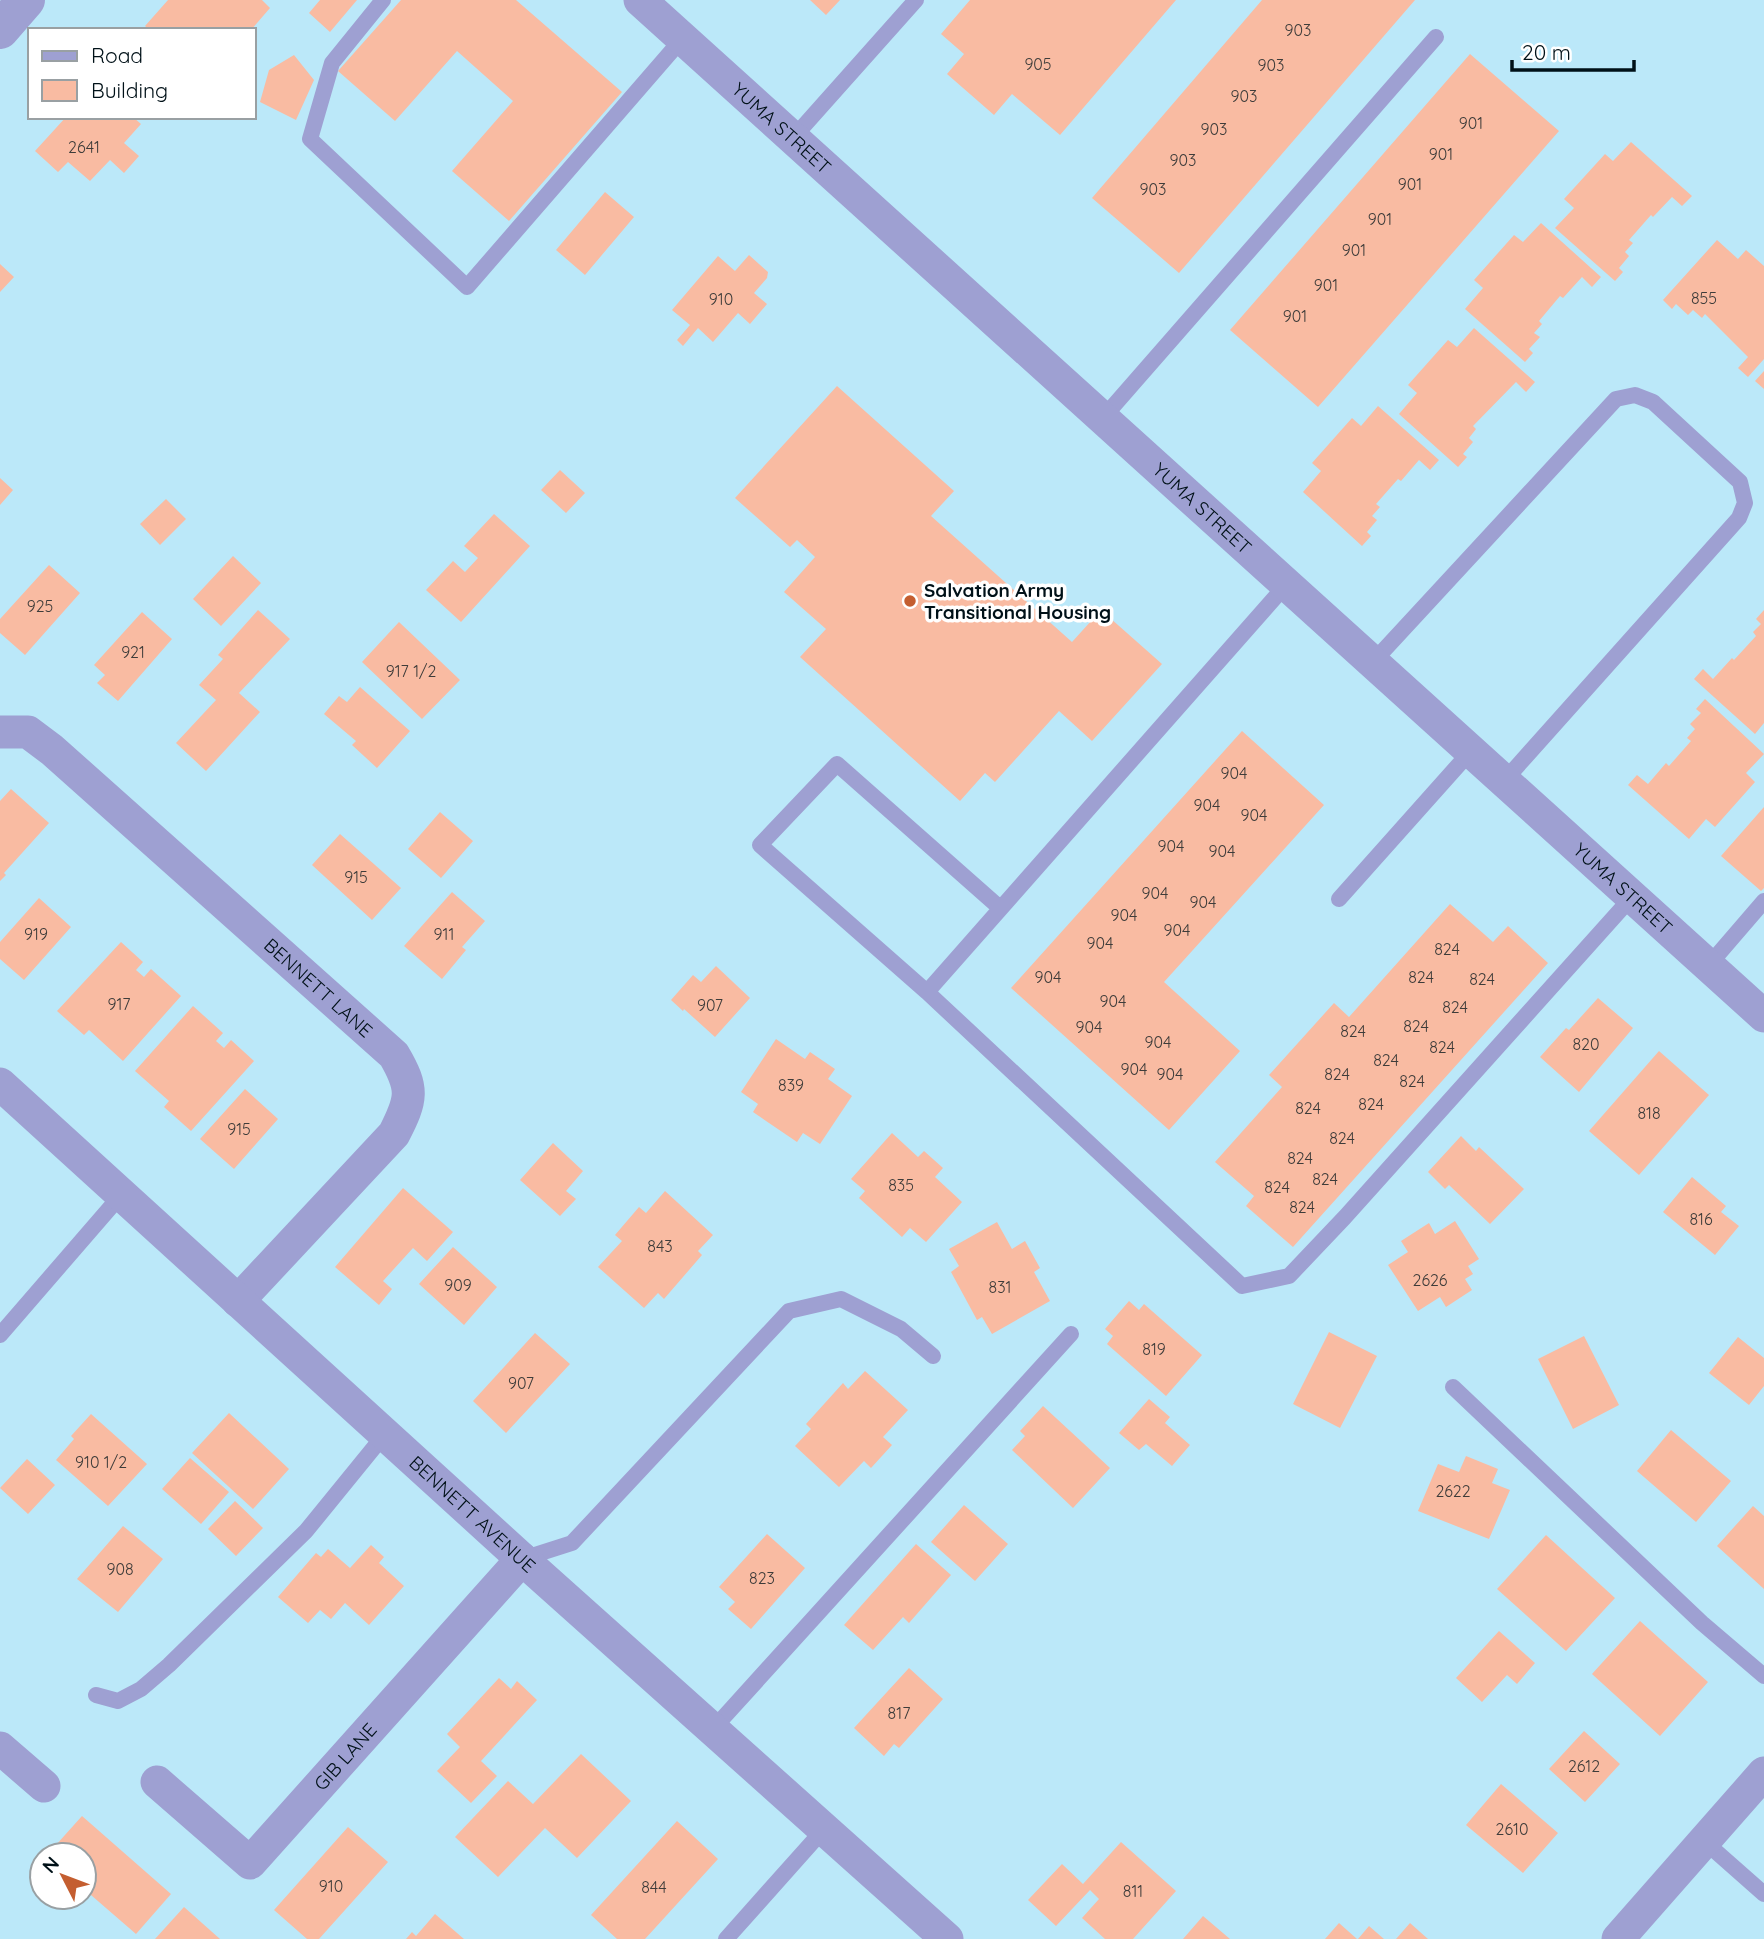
<svg xmlns="http://www.w3.org/2000/svg" width="1764" height="1939" font-family="Quicksand,sans-serif">
  <style>
    .building { fill: #f9bba2 }
    .lines { fill: none; stroke-linecap: round; stroke-linejoin: round }
    .service { stroke: #9ea0d2; stroke-width: 16 }
    .minor { stroke: #9ea0d2; stroke-width: 33 }
    .tertiary { stroke: #9ea0d2; stroke-width: 38 }
    .poi-dot { fill: #c45e30; stroke: #fff; stroke-width: 2.5 }
    .labels { text-anchor: middle; stroke-width: 7; stroke-linejoin: round; paint-order: stroke }
    .number-label { font-size: 16px; fill: #3e3c3a }
    .street-label { font-size: 19px; fill: #001118; stroke: #fff }
    .poi-label { font-size: 19px; font-weight: bold; fill: #001118; stroke: #fff; text-anchor: start }
  </style>
  <rect width="100%" height="100%" fill="#bbe8f9"/>
  <path class="building" d="M168,0H262L270,8L251,30H150L145,26Z
    M320,0H357L330,32L309,13Z
    M401,0H516L622,92L509,221L452,171L513,101L457,51L395,121L338,71Z
    M810,0H840L826,15Z
    M970,0H1176L1060,135L1012,94L994,115L947,74L964,54L941,34Z
    M1262,0H1415L1179,273L1092,198Z
    M1470,54L1559,131L1318,407L1230,330Z
    M294,55L314,80L296,120L260,102L269,70Z
    M66,117H133L141,124L124,143L139,156L124,173L110,160L90,181L68,162L58,172L35,151Z
    M1631,142L1692,196L1682,206L1672,197L1653,217L1651,215L1629,240L1633,243L1625,252L1629,256L1619,268L1623,272L1615,281L1555,228L1574,208L1564,199L1605,154L1613,161Z
    M605,192L634,217L585,275L556,250Z
    M1541,223L1601,277L1592,287L1582,277L1563,298L1560,296L1539,321L1542,324L1534,333L1540,337L1529,349L1533,353L1525,362L1465,309L1483,288L1474,280L1514,235L1523,242Z
    M1717,240L1738,259L1746,250L1764,266V359L1748,377L1738,368L1748,357L1705,314L1702,318L1693,310L1688,315L1676,304L1672,309L1663,300Z
    M749,255L768,272L767,278L754,293L767,304L750,324L738,313L713,342L698,328L683,346L677,340L690,325L672,310L718,256L735,271Z
    M0,264L14,277L0,292Z
    M1474,328L1535,382L1526,392L1516,382L1473,426L1476,429L1469,438L1473,442L1463,454L1467,457L1458,467L1399,414L1417,393L1408,385L1448,340L1457,347Z
    M1764,371V389L1755,381Z
    M837,386L954,491L931,516L1072,642L1101,610L1162,664L1092,741L1059,711L995,782L985,773L960,801L800,657L826,629L784,592L815,557L797,540L790,547L735,498Z
    M1378,406L1439,460L1430,470L1419,460L1401,481L1398,479L1376,504L1380,507L1372,516L1377,520L1367,532L1371,536L1362,546L1303,492L1321,471L1312,463L1352,418L1361,426Z
    M560,470L585,493L566,513L541,490Z
    M0,478L13,490L0,505Z
    M166,499L186,519L160,545L140,524Z
    M494,514L530,546L461,622L426,590L453,561L465,572L478,558L464,546Z
    M233,556L261,583L221,626L193,599Z
    M49,565L80,593L25,655L0,633V619Z
    M258,610L290,639L239,693L260,712L206,771L176,743L216,700L199,685L223,659L218,655Z
    M1764,610V723L1755,734L1694,679L1703,669L1713,679L1732,658L1734,660L1756,636L1753,632L1761,624L1756,619Z
    M142,612L172,639L118,701L97,683L105,675L94,665Z
    M399,622L460,680L422,719L362,662Z
    M360,687L410,731L377,768L352,745L356,741L324,714L339,696L347,702Z
    M1705,699L1764,754L1746,773L1755,782L1715,827L1706,819L1689,839L1628,785L1637,775L1648,784L1666,763L1669,766L1691,741L1687,738L1695,729L1690,724L1701,713L1696,709Z
    M1242,731L1324,805L1164,982L1240,1051L1169,1130L1011,988Z
    M11,789L49,823L4,873L6,875L0,881V801Z
    M1764,807V888L1761,891L1721,856Z
    M440,812L473,841L441,878L408,849Z
    M340,834L401,888L372,920L312,865Z
    M452,892L485,921L462,947L466,950L442,979L404,946Z
    M39,898L71,927L24,980L0,959V942Z
    M1450,904L1493,942L1508,926L1548,963L1293,1247L1246,1206L1254,1196L1215,1162L1282,1087L1269,1075L1334,1003L1349,1017Z
    M121,942L143,962L136,970L144,977L151,969L181,996L123,1061L89,1030L84,1035L57,1011Z
    M716,966L750,998L715,1037L684,1009L683,1011L671,1000L693,975L701,982Z
    M1598,998L1633,1028L1579,1092L1540,1057L1566,1028L1569,1030Z
    M193,1006L223,1033L216,1041L224,1048L231,1040L254,1061L191,1131L164,1107L169,1101L135,1071Z
    M776,1039L805,1059L810,1052L835,1069L828,1079L852,1096L820,1144L803,1133L797,1142L753,1112L758,1104L741,1092Z
    M1659,1051L1709,1095L1639,1175L1589,1131Z
    M245,1089L278,1119L234,1169L200,1139Z
    M892,1133L918,1157L924,1151L943,1168L935,1177L962,1202L926,1242L910,1228L902,1237L859,1198L865,1191L851,1179Z
    M1461,1136L1476,1151L1479,1147L1524,1189L1490,1224L1449,1185L1445,1189L1428,1172Z
    M553,1143L583,1171L566,1191L576,1199L560,1216L520,1180Z
    M1692,1177L1726,1206L1721,1212L1739,1226L1715,1255L1663,1212Z
    M403,1188L453,1232L427,1261L413,1248L383,1281L392,1289L379,1305L335,1267Z
    M665,1191L713,1235L698,1251L702,1255L664,1299L658,1293L644,1308L598,1267L622,1241L615,1235L639,1207L646,1213Z
    M1455,1221L1479,1259L1468,1266L1473,1274L1465,1279L1472,1290L1446,1307L1440,1297L1418,1311L1388,1265L1408,1252L1401,1241L1429,1223L1435,1234Z
    M997,1222L1012,1249L1025,1241L1040,1268L1034,1272L1050,1301L992,1334L982,1317L977,1320L951,1272L959,1266L949,1249Z
    M453,1247L497,1287L464,1325L419,1284Z
    M1129,1301L1139,1310L1144,1304L1202,1355L1166,1396L1107,1344L1113,1336L1105,1329Z
    M1329,1332L1377,1356L1340,1428L1293,1404Z
    M535,1333L570,1364L506,1433L473,1401Z
    M1584,1336L1619,1405L1573,1429L1538,1359Z
    M1738,1337L1764,1358V1386L1749,1405L1709,1373Z
    M865,1371L908,1410L883,1437L892,1445L871,1468L864,1461L839,1487L795,1446L811,1429L806,1424L843,1383L848,1389Z
    M1149,1399L1170,1417L1165,1423L1190,1445L1172,1466L1146,1444L1139,1450L1119,1433Z
    M1043,1406L1110,1468L1073,1508L1012,1450L1025,1436L1020,1431Z
    M229,1413L289,1469L253,1509L192,1453Z
    M91,1414L147,1464L108,1506L56,1460L74,1439L71,1436Z
    M1671,1430L1731,1481L1696,1522L1637,1471Z
    M1466,1456L1498,1469L1492,1483L1510,1490L1489,1539L1418,1511L1438,1464L1459,1472Z
    M190,1458L229,1492L201,1524L162,1489Z
    M27,1459L55,1485L28,1514L0,1488Z
    M235,1501L263,1528L236,1556L208,1529Z
    M964,1505L1008,1544L975,1581L931,1542Z
    M1753,1506L1764,1516V1589L1717,1546Z
    M123,1526L163,1559L118,1612L77,1579Z
    M767,1534L805,1568L751,1629L728,1609L735,1602L719,1587Z
    M1546,1535L1615,1598L1566,1651L1497,1589Z
    M916,1544L951,1575L909,1623L903,1617L873,1650L844,1625Z
    M371,1545L384,1557L379,1563L404,1586L369,1625L345,1603L331,1619L320,1610L308,1623L278,1597L316,1553L321,1557L328,1549L350,1568Z
    M1640,1621L1708,1682L1660,1736L1592,1674Z
    M1499,1631L1535,1663L1517,1684L1507,1675L1482,1702L1456,1678Z
    M909,1668L943,1699L899,1748L894,1744L884,1756L854,1728Z
    M499,1678L511,1689L517,1681L537,1700L481,1761L497,1776L471,1803L437,1771L460,1747L447,1734Z
    M1584,1731L1620,1764L1585,1802L1549,1769Z
    M581,1754L631,1801L577,1858L545,1828L498,1877L455,1837L508,1781L533,1804Z
    M1501,1784L1558,1833L1523,1873L1466,1825Z
    M82,1816L171,1894L136,1934L84,1889V1855H47Z
    M677,1821L718,1859L645,1939H617L591,1915Z
    M348,1827L388,1862L319,1939H307L274,1910Z
    M1121,1842L1176,1891L1133,1939H1105L1082,1918L1099,1899L1090,1890L1056,1926L1028,1900L1062,1864L1083,1884Z
    M184,1907L220,1939H155Z
    M435,1914L464,1939H406L412,1932L416,1936Z
    M1203,1916L1230,1939H1183Z
    M1339,1923L1357,1939H1325Z
    M1410,1923L1428,1939H1396Z
    M1369,1926L1384,1939H1358Z"/>
  <g class="lines">
    <path class="service" d="M383,0L332,63L310,139L467,287L683,38
      M793,138L916,0
      M1102,419L1436,37
      M1372,663L1616,399L1635,395L1653,402L1740,482L1745,503L1739,518L1504,781
      M1339,899L1471,751
      M1000,908L837,764L760,845L927,992L1242,1286L1289,1276L1345,1217L1632,897
      M1708,966L1764,901
      M927,992L1286,585
      M0,1335L122,1194
      M1453,1387L1702,1623L1764,1676
      M522,1559L572,1543L789,1311L841,1299L901,1329L933,1356
      M96,1695L118,1701L141,1689L169,1665L306,1531L385,1434
      M713,1729L1071,1334
      M1704,1841L1764,1894
      M726,1939L825,1828"/>
    <g class="minor">
      <path id="s1" d="M640,0L1764,1016"/>
      <path id="s2" d="M0,732H28L52,750L394,1055C414,1089 412,1099 394,1134L238,1301"/>
      <path id="s3" d="M0,1084L522,1559L947,1939"/>
      <path d="M0,1748L44,1786"/>
      <path id="s4" d="M157,1782L250,1863L522,1559"/>
      <path d="M1618,1939L1764,1773"/>
    </g>
    <path class="tertiary" d="M0,30L26,0"/>
  </g>
  <circle class="poi-dot" cx="910" cy="601" r="7"/>
  <g class="labels">
    <g class="number-label">
      <text x="1298" y="36">903</text>
      <text x="1038" y="70">905</text>
      <text x="1271" y="71">903</text>
      <text x="1244" y="102">903</text>
      <text x="1471" y="129">901</text>
      <text x="1214" y="135">903</text>
      <text x="84" y="153">2641</text>
      <text x="1441" y="160">901</text>
      <text x="1183" y="166">903</text>
      <text x="1410" y="190">901</text>
      <text x="1153" y="195">903</text>
      <text x="1380" y="225">901</text>
      <text x="1354" y="256">901</text>
      <text x="1326" y="291">901</text>
      <text x="1704" y="304">855</text>
      <text x="721" y="305">910</text>
      <text x="1295" y="322">901</text>
      <text x="40" y="612">925</text>
      <text x="133" y="658">921</text>
      <text x="411" y="677">917 1/2</text>
      <text x="1234" y="779">904</text>
      <text x="1207" y="811">904</text>
      <text x="1254" y="821">904</text>
      <text x="1171" y="852">904</text>
      <text x="1222" y="857">904</text>
      <text x="356" y="883">915</text>
      <text x="1155" y="899">904</text>
      <text x="1203" y="908">904</text>
      <text x="1124" y="921">904</text>
      <text x="1177" y="936">904</text>
      <text x="36" y="940">919</text>
      <text x="444" y="940">911</text>
      <text x="1100" y="949">904</text>
      <text x="1447" y="955">824</text>
      <text x="1048" y="983">904</text>
      <text x="1421" y="983">824</text>
      <text x="1482" y="985">824</text>
      <text x="1113" y="1007">904</text>
      <text x="119" y="1010">917</text>
      <text x="710" y="1011">907</text>
      <text x="1455" y="1013">824</text>
      <text x="1416" y="1032">824</text>
      <text x="1089" y="1033">904</text>
      <text x="1353" y="1037">824</text>
      <text x="1158" y="1048">904</text>
      <text x="1586" y="1050">820</text>
      <text x="1442" y="1053">824</text>
      <text x="1386" y="1066">824</text>
      <text x="1134" y="1075">904</text>
      <text x="1170" y="1080">904</text>
      <text x="1337" y="1080">824</text>
      <text x="1412" y="1087">824</text>
      <text x="791" y="1091">839</text>
      <text x="1371" y="1110">824</text>
      <text x="1308" y="1114">824</text>
      <text x="1649" y="1119">818</text>
      <text x="239" y="1135">915</text>
      <text x="1342" y="1144">824</text>
      <text x="1300" y="1164">824</text>
      <text x="1325" y="1185">824</text>
      <text x="901" y="1191">835</text>
      <text x="1277" y="1193">824</text>
      <text x="1302" y="1213">824</text>
      <text x="1701" y="1225">816</text>
      <text x="660" y="1252">843</text>
      <text x="1430" y="1286">2626</text>
      <text x="458" y="1291">909</text>
      <text x="1000" y="1293">831</text>
      <text x="1154" y="1355">819</text>
      <text x="521" y="1389">907</text>
      <text x="101" y="1468">910 1/2</text>
      <text x="1453" y="1497">2622</text>
      <text x="120" y="1575">908</text>
      <text x="762" y="1584">823</text>
      <text x="899" y="1719">817</text>
      <text x="1584" y="1772">2612</text>
      <text x="1512" y="1835">2610</text>
      <text x="331" y="1892">910</text>
      <text x="654" y="1893">844</text>
      <text x="1133" y="1897">811</text>
    </g>
    <g class="street-label">
      <text dy="7" stroke="none"><textPath href="#s1" startOffset="191">YUMA STREET</textPath></text>
      <text dy="7" stroke="none"><textPath href="#s1" startOffset="758">YUMA STREET</textPath></text>
      <text dy="7" stroke="none"><textPath href="#s1" startOffset="1325">YUMA STREET</textPath></text>
      <text dy="7" stroke="none"><textPath href="#s2" startOffset="415">BENNETT LANE</textPath></text>
      <text dy="7" stroke="none"><textPath href="#s3" startOffset="639">BENNETT AVENUE</textPath></text>
      <text dy="7" stroke="none"><textPath href="#s4" startOffset="266">GIB LANE</textPath></text>
    </g>
    <g class="poi-label">
      <text x="924" y="597">Salvation Army<tspan x="924" dy="22">Transitional Housing</tspan></text>
    </g>
  </g>
  <rect x="28" y="28" width="228" height="91" fill="#ffffff" stroke="#99a0a3" stroke-width="2"/>
  <rect x="42" y="51" width="35" height="10" fill="#9ea0d2" stroke="#99a0a3" stroke-width="2"/>
  <text x="91" y="63" font-size="21" fill="#001118">Road</text>
  <rect x="42" y="80" width="35" height="21" fill="#f9bba2" stroke="#99a0a3" stroke-width="2"/>
  <text x="91" y="98" font-size="21" fill="#001118">Building</text>
  <g transform="translate(63 1876) rotate(312)"><circle r="33" fill="#ffffff" stroke="#99a0a3" stroke-width="2"/>
  <path d="M0-5L12 26L0 18L-12 26Z" fill="#c45e30"/>
  <text y="-10" font-size="19" font-weight="bold" text-anchor="middle" fill="#001118">N</text>
  </g>
  <path d="M1512 60v10h122v-10" fill="none" stroke="#001118" stroke-width="3.5"/>
  <text x="1522" y="60" font-size="21" fill="#001118" stroke="#ffffff" stroke-width="5" paint-order="stroke">20 m</text>
</svg>
